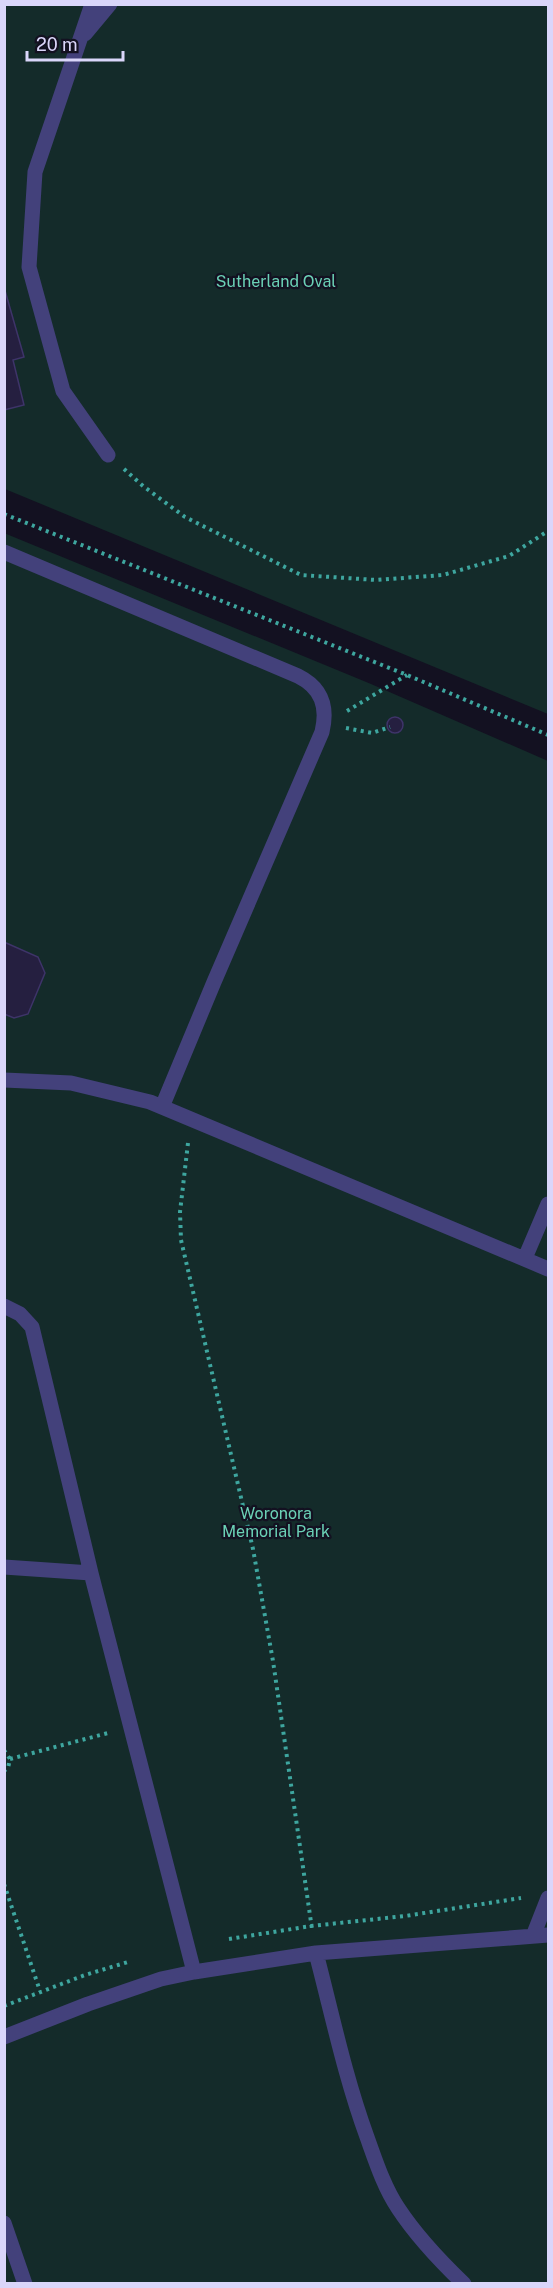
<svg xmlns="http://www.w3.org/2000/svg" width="553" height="2288" font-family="'Public Sans',sans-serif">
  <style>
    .green { fill: #142b2a }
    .building { fill: #251f40; stroke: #3e3469; stroke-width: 1.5 }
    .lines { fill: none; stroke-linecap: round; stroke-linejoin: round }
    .path { stroke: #3ea69f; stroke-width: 4; stroke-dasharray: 3 4.5; stroke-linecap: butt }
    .lane { stroke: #43417b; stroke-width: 15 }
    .labels { text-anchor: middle; stroke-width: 4.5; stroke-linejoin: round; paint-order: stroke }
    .park-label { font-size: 16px; fill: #6bd1b6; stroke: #131121 }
  </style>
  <rect width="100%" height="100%" fill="#131121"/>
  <path class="green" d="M4,5H548V714L5,489Z
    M4,533L371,684L548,761V2283H5Z"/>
  <path class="building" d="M4,287L24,357L13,360L24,405L4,410Z
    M387 725a8 8 0 1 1 16 0a8 8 0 1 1-16 0Z
    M4,942L38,957L45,973L28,1014L14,1018L4,1014Z"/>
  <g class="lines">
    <path class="path" d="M124,469L143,486L185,517L301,575L376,580L443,575L509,556L548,531
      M4,514L407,675L548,735
      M347,711L407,675
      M346,728L372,733L390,727
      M188,1143L180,1212L181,1240L253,1549L273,1661L312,1929
      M4,1750L10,1759L8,1768L4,1771
      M10,1759L108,1733
      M4,1884L40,1991
      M229,1939L311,1926L405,1916L521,1898
      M4,2006L85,1975L128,1962"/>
    <path class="lane" d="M92,4L35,172L29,267L63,391L108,455
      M85,34L110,4
      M4,552L298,676C322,688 328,707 322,732L214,982L162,1107
      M4,1080L71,1083L150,1102L548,1269
      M525,1258L548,1204
      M4,1306L20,1314L32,1327L91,1573
      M4,1567L91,1573L194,1972
      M533,1936L548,1898
      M316,1953C332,2014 345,2077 367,2137C376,2162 384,2187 398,2208C417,2237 439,2260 464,2284
      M4,2037L88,2004L161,1979L194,1972L316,1953L548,1935
      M4,2223L25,2284"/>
  </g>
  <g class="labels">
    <g class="park-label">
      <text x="276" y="287">Sutherland Oval</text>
      <text x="276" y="1519">Woronora<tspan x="276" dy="18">Memorial Park</tspan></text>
    </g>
  </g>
  <rect width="553" height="2288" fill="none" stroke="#dad6fa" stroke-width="12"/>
  <path d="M27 51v9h96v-9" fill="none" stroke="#dad6fa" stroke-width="3"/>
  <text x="36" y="51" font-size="18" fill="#dad6fa" stroke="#131121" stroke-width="4.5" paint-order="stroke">20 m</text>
</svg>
